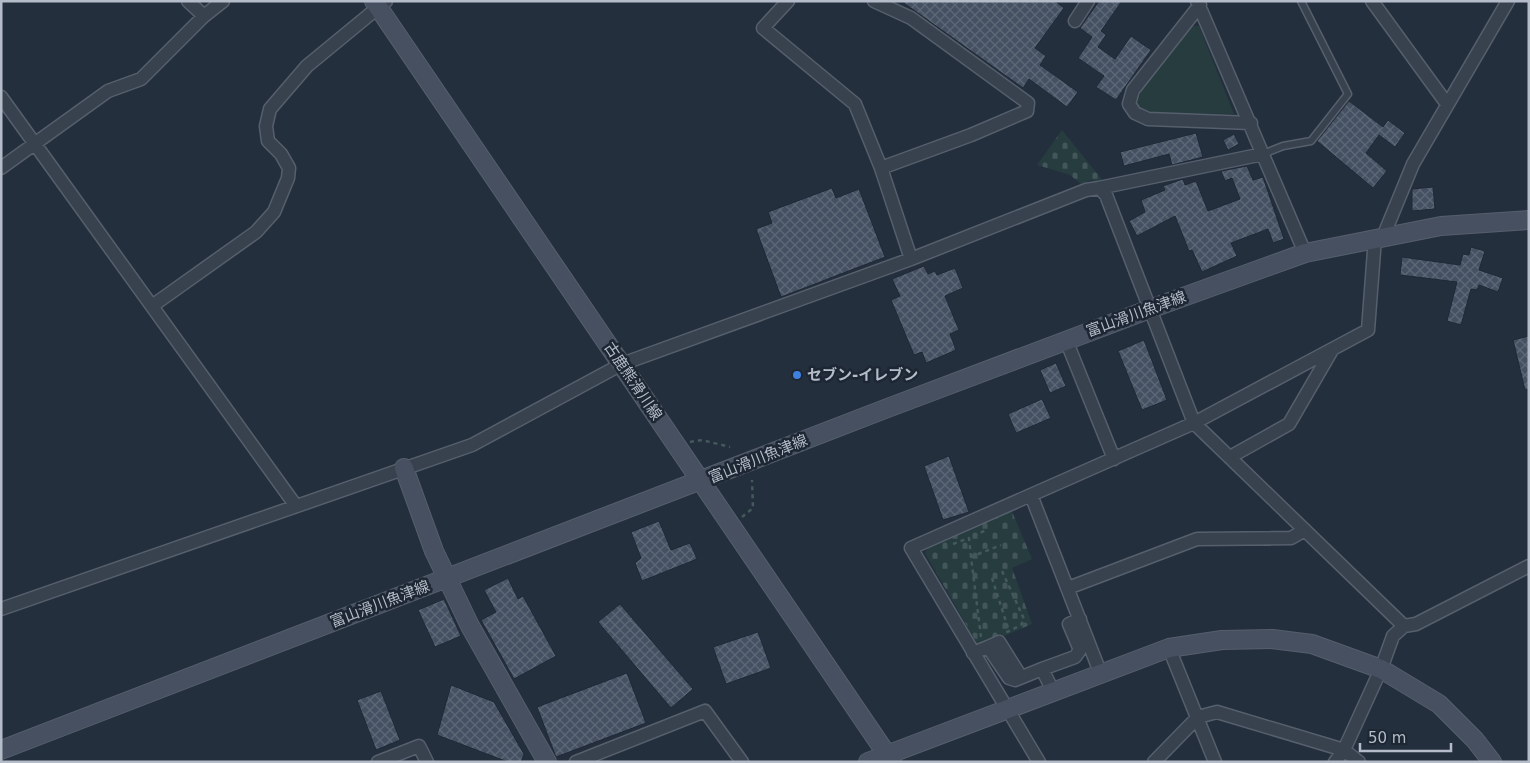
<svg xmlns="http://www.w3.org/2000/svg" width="1530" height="763" font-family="'DejaVu Sans','Noto Sans JP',sans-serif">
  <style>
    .green { fill: #263c3f }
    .cemetery { fill: url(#cemetery-stones) }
    .building { fill: url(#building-cross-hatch); stroke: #1f2835 }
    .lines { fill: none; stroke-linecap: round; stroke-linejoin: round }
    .lane-casing { stroke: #565f6c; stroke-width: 9 }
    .street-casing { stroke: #565f6c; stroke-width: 15 }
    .secondary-casing { stroke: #565f6c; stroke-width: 20 }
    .path { stroke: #44595c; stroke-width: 2.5; stroke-dasharray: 4 4; stroke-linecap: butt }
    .lane { stroke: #38414e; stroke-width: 6 }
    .street { stroke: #38414e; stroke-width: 12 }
    .secondary { stroke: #465061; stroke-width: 18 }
    .shop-dot { fill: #3f7fe0; stroke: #1d2633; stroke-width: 2 }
    .labels { text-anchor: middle; stroke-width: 5; stroke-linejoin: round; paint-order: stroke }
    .street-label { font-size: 15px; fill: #b4bcc9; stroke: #1d2633 }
    .poi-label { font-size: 15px; font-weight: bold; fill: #b4bcc9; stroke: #1d2633; text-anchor: start }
  </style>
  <defs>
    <pattern id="cemetery-stones" width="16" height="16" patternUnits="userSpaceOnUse" patternTransform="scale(1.25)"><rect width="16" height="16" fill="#263c3f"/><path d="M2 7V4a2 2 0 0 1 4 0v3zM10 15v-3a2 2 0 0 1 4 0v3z" fill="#435659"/></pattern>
    <pattern id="building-cross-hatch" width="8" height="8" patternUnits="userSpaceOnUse" patternTransform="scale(1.25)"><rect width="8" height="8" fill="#455162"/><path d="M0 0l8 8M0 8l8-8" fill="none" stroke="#5d6877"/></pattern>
  </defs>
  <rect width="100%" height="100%" fill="#242f3e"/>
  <path class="green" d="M1189,26H1199L1234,114L1145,113L1138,108V100L1142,90Z"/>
  <path class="cemetery" d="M1062,130L1104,182L1091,180L1081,184L1070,175L1037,165Z
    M1011,509L1032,559L1012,568L1032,624L979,647L925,553L929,547Z"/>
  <path class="building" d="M901,1H1055L1064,8L1035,48L1046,56L1040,65L1078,92L1067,107L1029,79L1023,88Z
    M1099,1H1122L1101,31L1106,35L1098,47L1115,59L1131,36L1151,50L1116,100L1096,87L1104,76L1078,58L1092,37L1080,28Z
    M1349,101L1383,127L1388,120L1405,133L1395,147L1379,135L1366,153L1387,171L1373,188L1317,141Z
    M1196,133L1203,157L1172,165L1169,154L1124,166L1120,152Z
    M1234,134L1239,144L1228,150L1223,140Z
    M1247,166L1253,180L1263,177L1284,239L1273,243L1268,229L1231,243L1237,256L1202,272L1192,250L1189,251L1175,216L1137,236L1129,221L1145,212L1141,200L1165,190L1163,186L1180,180L1183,179L1185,185L1196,181L1208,211L1240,199L1232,178L1225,181L1221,171Z
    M1433,187L1435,209L1412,211V189Z
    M832,188L836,198L859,189L885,257L781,297L756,229L772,223L768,212Z
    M1471,247L1485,251L1479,270L1503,278L1498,292L1479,285L1477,290L1471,289L1461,325L1447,321L1457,282L1400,275L1402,257L1460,265L1463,254L1469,255Z
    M924,266L928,274L935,271L937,275L955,268L963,288L945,296L959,330L950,334L956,350L926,363L922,352L914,355L891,300L900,296L892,279Z
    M1529,336V389L1525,390L1513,340Z
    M1144,340L1167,400L1142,410L1118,351Z
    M1056,363L1066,386L1050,393L1040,370Z
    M1042,399L1051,418L1016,433L1008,414Z
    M949,456L969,512L943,520L924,466Z
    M659,521L671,550L690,543L697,559L642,581L635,563L641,558L631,532Z
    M508,578L518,599L523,596L556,656L514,679L481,620L496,612L484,590Z
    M444,599L461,636L435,647L418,610Z
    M620,604L693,689L671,708L598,622Z
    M758,632L771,668L726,684L713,647Z
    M627,673L646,723L556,757L537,707Z
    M451,685L494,702L524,754L521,762H508L437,735Z
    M381,691L400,740L376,750L357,700Z"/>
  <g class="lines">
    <g class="lane-casing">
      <path id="lane" d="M1263,154L1283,146L1311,141L1348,94L1301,1"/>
    </g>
    <g class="street-casing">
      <path id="street" d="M188,1L204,16
        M788,1L763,28L855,104L881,168L911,259
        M874,1L911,18L1028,103L1027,111L971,135L881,168
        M1197,1L1305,253
        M1372,1L1447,104
        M1200,5L1133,90L1129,104L1135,113L1148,119L1251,123
        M1075,21L1088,1
        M1,97L296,506
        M1,168L108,91L141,79L204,16L223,1
        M1099,188L1263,154
        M1383,237L1413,164L1508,1
        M152,306L256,232L274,212L288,178L289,168L281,154L268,141L266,126L270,109L307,66L386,1
        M1066,340L1114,459
        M1230,457L1289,424L1332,350
        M1031,495L1100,672
        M1068,588L1197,539L1291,538L1305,530
        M1,609L472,445L622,364L911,259L1086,190L1099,188L1106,195L1194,423L1404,626
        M988,647L999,642L1021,677
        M1169,648L1215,762
        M973,653L988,647L1009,678L1015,680L1042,669
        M1053,691L1042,669L1075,657L1080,650L1069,624L1080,619
        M378,762L419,746L427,762
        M576,762L705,711L742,762
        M1039,762L911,548L1194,423L1368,330L1375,238
        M1154,762L1198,717L1217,712L1344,750L1359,762
        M1335,762L1344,750L1381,669L1393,636L1404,626L1416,624L1529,566"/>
    </g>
    <g class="secondary-casing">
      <path id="secondary" d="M374,1L892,762
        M404,468L434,551L470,626L547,762
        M1,750L885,409L1150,309L1305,253L1441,226L1529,220
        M868,762L1169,648L1222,640L1272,639L1312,644L1381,669L1439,704L1475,740L1492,762"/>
    </g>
    <path class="path" d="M690,442L702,440L730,447
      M742,517L753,508L752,480
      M953,544L969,538
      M971,557L969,538L986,530
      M1002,571L1024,619L1021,625L1005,633
      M992,578L1009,631
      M981,637L971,557L1001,545"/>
    <use href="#lane" class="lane"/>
    <use href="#street" class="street"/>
    <use href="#secondary" class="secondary"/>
  </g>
  <circle class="shop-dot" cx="797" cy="375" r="5"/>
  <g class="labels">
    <g class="street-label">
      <text transform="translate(1136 314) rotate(-20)" y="5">富山滑川魚津線</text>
      <text transform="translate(633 381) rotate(56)" y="5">古鹿熊滑川線</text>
      <text transform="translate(758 459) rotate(-22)" y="5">富山滑川魚津線</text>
      <text transform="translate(380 604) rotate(-21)" y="5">富山滑川魚津線</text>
    </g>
    <g class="poi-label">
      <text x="807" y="380">セブン-イレブン</text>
    </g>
  </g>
  <rect width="1530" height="763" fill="none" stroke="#b4bcc9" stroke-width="5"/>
  <path d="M1360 743v8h91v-8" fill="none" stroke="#b4bcc9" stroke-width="2.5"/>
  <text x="1368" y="743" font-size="15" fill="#b4bcc9" stroke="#1d2633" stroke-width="4" paint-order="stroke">50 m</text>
</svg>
